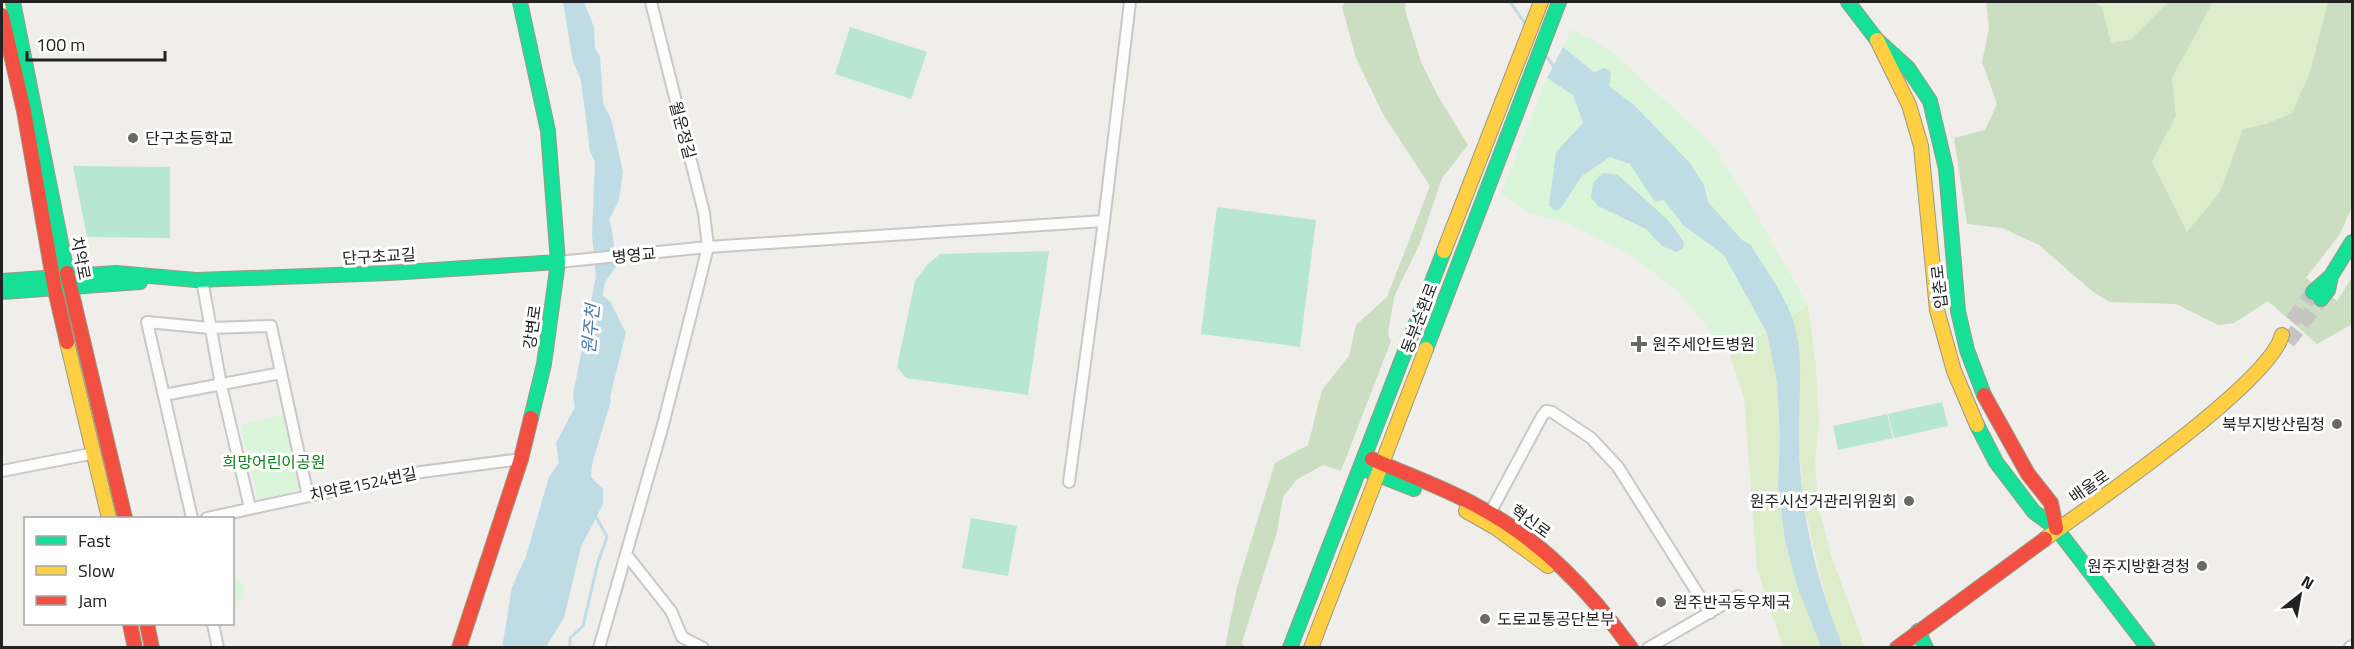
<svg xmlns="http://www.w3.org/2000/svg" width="2354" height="649" font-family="'Titillium Web','Noto Sans KR',sans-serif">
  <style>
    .grass { fill: #ddeccb }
    .forest { fill: #cbdec1 }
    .park { fill: #daf5da }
    .pitch { fill: #b7e6d2 }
    .water { fill: #bfdbe3 }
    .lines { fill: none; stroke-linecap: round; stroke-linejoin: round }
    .stream { stroke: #bfdbe3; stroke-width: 3 }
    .secondary-tunnel { stroke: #c7c5c3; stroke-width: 15; stroke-dasharray: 15 8; stroke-linecap: butt }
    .street-casing { stroke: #c9c8c7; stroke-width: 14 }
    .fast-casing { stroke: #999a82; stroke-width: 16 }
    .slow-casing { stroke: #999a82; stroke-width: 16 }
    .jam-casing { stroke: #999a82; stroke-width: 16 }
    .street { stroke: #fdfcfc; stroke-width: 10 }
    .fast { stroke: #16e098; stroke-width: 14 }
    .slow { stroke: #ffcf43; stroke-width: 14 }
    .jam { stroke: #f24e42; stroke-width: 14 }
    .poi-dot { fill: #6a6968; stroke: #fff; stroke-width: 2 }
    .labels { text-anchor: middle; stroke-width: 6; stroke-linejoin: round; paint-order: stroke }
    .street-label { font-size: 16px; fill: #222; stroke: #fff }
    .poi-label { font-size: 16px; fill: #222; stroke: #fff; text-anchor: start }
    .park-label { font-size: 16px; fill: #0c8416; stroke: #fff }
    .water-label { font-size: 18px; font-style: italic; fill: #4a7aab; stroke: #fff }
  </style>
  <rect width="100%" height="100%" fill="#f0eeeb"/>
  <path class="grass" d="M2093,2H2168L2130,40L2111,43L2102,7Z
    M2213,2H2328L2310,72L2292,113L2266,124L2243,129L2220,192L2187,232L2152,162L2176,116L2172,78Z
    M1587,37L1613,53L1712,145L1746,197L1808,306L1816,366L1819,423L1815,460L1818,505L1832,558L1865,647H1843L1829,611L1803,502L1799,442V356Z
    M1610,156L1767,333L1777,382L1780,434L1778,487L1785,540L1797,586L1821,647H1783L1757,569L1744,398L1730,355L1679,292L1630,254L1570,224L1527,212Z"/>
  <path class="forest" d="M1345,2H1406L1405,10L1421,62L1438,96L1468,145L1442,178L1420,243L1394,297L1388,334L1391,341L1341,471L1323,465L1296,480L1283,497L1277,532L1242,642L1244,647H1225L1237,587L1275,463L1308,445L1322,390L1349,356L1356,325L1387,297L1430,186L1383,114L1356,58L1342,7Z
    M1986,2H2093L2102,7L2111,43L2130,40L2168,2H2213L2172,78L2176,116L2152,162L2187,232L2220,192L2243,129L2266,124L2292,113L2310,72L2328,2H2352V207L2340,234L2306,278L2337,301L2352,277V324L2317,344L2268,301L2234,323L2218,325L2176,304L2110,302L2093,292L2039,245L2002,228L1967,224L1954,138L1985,130L1997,104L1982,62L1989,28Z"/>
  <path class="park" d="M1572,29L1613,53L1712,145L1746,197L1808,306L1730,355L1679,292L1630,254L1570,224L1527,212L1501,194L1547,78Z
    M286,414L302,488L264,501L258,498L241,425Z
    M233,577L238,579L245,587L243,598L233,604Z"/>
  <path class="pitch" d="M850,27L927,52L911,99L835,74Z
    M73,166L170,167V238L87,237Z
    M1217,207L1316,220L1300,347L1201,334Z
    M1049,251L1028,395L906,378L897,367L915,281L927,265L940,254Z
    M1942,402L1948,426L1894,438L1888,414Z
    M1887,414L1893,438L1838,450L1833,426Z
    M971,518L1017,526L1008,576L962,568Z"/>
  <path class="water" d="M563,2H584L594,27L595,49L600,56L603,103L611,119L623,171L619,200L609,220C614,231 614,254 616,267C608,277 603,283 603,296L610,301L626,333L610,397L611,401L592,464L591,477L603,489V504L581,547L564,618L546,647L502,648L512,587L526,556L549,477L559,463L556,443L575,407L573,395L596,276L592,235L595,162L590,152L581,80L573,62Z
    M1563,47L1594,72L1605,68L1611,73L1609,86L1635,106L1689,162L1704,185L1708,202L1742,240L1751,245C1763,266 1781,289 1790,312C1807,353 1797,401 1799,443C1800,513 1817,583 1843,647H1821L1797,586L1785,540L1778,487L1780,434L1777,382L1767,333L1724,255L1683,225L1664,200L1655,202L1630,164L1610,157L1582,176L1561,208L1556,211L1549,206L1556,152L1583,123L1573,95L1547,78Z
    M1603,173L1618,175L1668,220L1684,242L1683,248L1676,252L1662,246L1646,229L1598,206L1591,198L1593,183Z"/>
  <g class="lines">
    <path class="stream" d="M1510,2L1526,25
      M1544,53L1554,67
      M570,648V638L583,626L598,562L607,537L595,515"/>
    <path class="secondary-tunnel" d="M2292,321L2313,292
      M2288,342L2321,299"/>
    <g class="street-casing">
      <path id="street" d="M558,262L708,247L1104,221L1130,2
        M202,280L221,385L250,508
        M164,395L281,373
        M2,471L95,453
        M1069,482L1104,221
        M1490,513L1542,416L1546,411L1552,412L1591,438L1618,467L1710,613
        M192,518L147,322L210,328L271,326L308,496
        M207,518L421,472L521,459
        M626,554L671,611L682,637L703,648
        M213,624L218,648
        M2350,647L2352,646
        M599,648L663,425L708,247L704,213L651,2
        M1648,648L1738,596"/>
    </g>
    <g class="fast-casing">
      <path id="fast" d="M13,2L67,273
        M520,2L548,131L558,262L544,364L531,418
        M1848,2L1877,40L1908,68L1930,101L1946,169L1958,311L1967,350L1984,395
        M2,281L116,273L196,280L389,273L558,262
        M2,292L140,282
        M2313,292L2331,276L2352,242
        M2321,299L2328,290L2331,276
        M1426,349L1559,2
        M1977,425L1996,462L2034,512L2056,528L2148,648
        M1369,471L1414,489
        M1918,631L1926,648
        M1290,648L1444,251"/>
    </g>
    <g class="slow-casing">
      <path id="slow" d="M1877,40L1909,105L1921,146L1937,310L1954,371L1977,425
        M1444,251L1541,2
        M67,342L109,518
        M1466,511L1496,528L1548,566
        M2045,539C2092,504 2269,384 2282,335
        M1311,648L1426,349"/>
    </g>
    <g class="jam-casing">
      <path id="jam" d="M2,16L24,111L55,290L67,342
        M67,273L125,518
        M1984,395L2028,474L2051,503L2056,528
        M1372,459C1407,475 1443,487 1477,506C1541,540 1589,590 1631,648
        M130,624L135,648
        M147,624L152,648
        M459,648L521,459L531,418
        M1897,648L2045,539"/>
    </g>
    <use href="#street" class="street"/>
    <use href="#fast" class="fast"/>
    <use href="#slow" class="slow"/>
    <use href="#jam" class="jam"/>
  </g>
  <g class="poi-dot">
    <circle cx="133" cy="138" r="6"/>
    <path d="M1636 335h6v6h6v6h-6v6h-6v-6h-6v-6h6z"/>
    <circle cx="2337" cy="424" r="6"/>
    <circle cx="1909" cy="501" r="6"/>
    <circle cx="2202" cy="566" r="6"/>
    <circle cx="1661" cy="602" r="6"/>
    <circle cx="1485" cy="619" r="6"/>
  </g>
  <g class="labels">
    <g class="street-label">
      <text transform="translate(683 130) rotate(75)" y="6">월운정길</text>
      <text transform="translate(634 255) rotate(-5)" y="6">병영교</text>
      <text transform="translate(379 256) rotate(-3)" y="6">단구초교길</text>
      <text transform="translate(81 258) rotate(79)" y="6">치악로</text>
      <text transform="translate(1939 287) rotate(-96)" y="6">입춘로</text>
      <text transform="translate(1419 318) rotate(-69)" y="6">동부순환로</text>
      <text transform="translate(532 327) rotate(-82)" y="6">강변로</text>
      <text transform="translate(363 484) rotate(-12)" y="6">치악로1524번길</text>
      <text transform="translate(2089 486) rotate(-35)" y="6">배울로</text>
      <text transform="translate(1531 521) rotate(36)" y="6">혁신로</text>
    </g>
    <g class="poi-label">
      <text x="145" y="144">단구초등학교</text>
      <text x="1652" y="350">원주세안트병원</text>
      <text x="2325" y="430" text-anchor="end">북부지방산림청</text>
      <text x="1897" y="507" text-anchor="end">원주시선거관리위원회</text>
      <text x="2190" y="572" text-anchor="end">원주지방환경청</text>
      <text x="1673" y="608">원주반곡동우체국</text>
      <text x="1497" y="625">도로교통공단본부</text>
    </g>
    <g class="park-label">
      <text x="274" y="468">희망어린이공원</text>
    </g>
    <g class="water-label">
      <text transform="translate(591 329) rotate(-85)" y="6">원주천</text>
    </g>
  </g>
  <rect width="2354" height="649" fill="none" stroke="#222222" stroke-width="6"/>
  <rect x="24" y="517" width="210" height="108" fill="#ffffff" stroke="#a7a7a7" stroke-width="1.5"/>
  <rect x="36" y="536" width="30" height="9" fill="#16e098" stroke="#a7a7a7" stroke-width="1.5"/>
  <text x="78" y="547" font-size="18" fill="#222222">Fast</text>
  <rect x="36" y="566" width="30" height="9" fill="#ffcf43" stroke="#a7a7a7" stroke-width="1.5"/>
  <text x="78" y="577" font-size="18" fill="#222222">Slow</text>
  <rect x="36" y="596" width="30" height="9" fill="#f24e42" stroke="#a7a7a7" stroke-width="1.5"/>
  <text x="78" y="607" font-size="18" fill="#222222">Jam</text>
  <g transform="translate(2300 595) rotate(31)" stroke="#ffffff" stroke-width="4.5" paint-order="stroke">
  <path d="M0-4.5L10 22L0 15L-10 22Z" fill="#222222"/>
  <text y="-9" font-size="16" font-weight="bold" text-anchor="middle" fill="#222222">N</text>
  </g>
  <path d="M27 51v9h138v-9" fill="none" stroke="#222222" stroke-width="3"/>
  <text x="36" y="51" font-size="18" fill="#222222" stroke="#ffffff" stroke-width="4.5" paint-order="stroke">100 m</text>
</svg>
